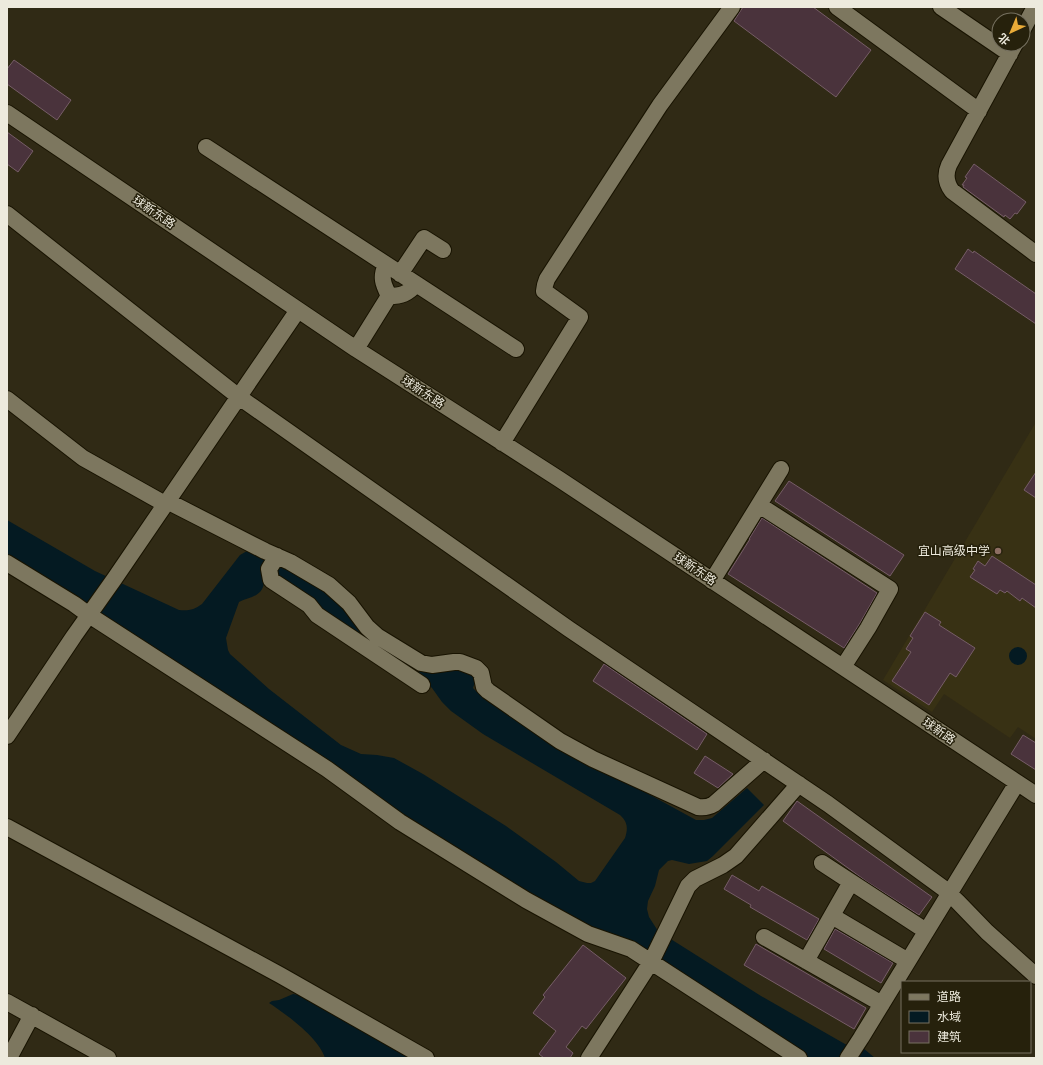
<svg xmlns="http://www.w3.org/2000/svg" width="1043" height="1065" font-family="'Times New Roman','Noto Sans SC',serif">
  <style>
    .built { fill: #383114 }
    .water { fill: #041a22; fill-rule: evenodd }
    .building { fill: #4a333c; stroke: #765d67 }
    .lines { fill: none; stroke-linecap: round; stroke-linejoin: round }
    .minor-casing { stroke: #181301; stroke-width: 18 }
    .minor { stroke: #7d775f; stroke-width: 16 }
    .education-dot { fill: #8d6e63; stroke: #26210c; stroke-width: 1.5 }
    .labels { text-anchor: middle; stroke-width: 3; stroke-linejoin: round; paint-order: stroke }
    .street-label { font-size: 12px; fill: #edeadd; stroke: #26210c }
    .poi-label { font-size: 12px; fill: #edeadd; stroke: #26210c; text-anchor: end }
  </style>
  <rect width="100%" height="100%" fill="#302a15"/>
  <path class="built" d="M1036,422V739L1018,727L1010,738L944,694L932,712L883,680Z"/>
  <path class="water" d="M7,520L95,571L179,610C188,611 194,610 202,604L240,555L247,551L255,552L319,583L374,638L458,668L477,676L473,688L479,694L563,751L632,785L696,820H704L712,818L747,788L764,805L713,856L707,861L689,864L672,860L668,861L659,870L655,886L648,901L647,909L649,917L658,931L761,996L859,1052L863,1048L875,1058H808L740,1014L602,932L568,917L390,809L111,622L98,611L7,556ZM277,574L339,624L423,679L432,688L442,702L451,711L483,734L620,815C628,822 628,829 625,838L595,881L591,883H587L579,881L556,862L506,826L423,774L394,758L377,755L361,754L341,745L269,689L230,654L228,650L226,638L239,602C249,597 262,597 264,583Z
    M1009 656a9 9 0 1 1 18 0a9 9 0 1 1-18 0Z
    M293,994L304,996L409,1058H325C319,1038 286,1014 269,1003L272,1001L279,1000Z"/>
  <path class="building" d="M743,7H813L871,50L836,97L734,21Z
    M14,60L71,100L57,120L7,84V69Z
    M7,132L33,151L18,172L7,164Z
    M974,164L1026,202L1017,214L1015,213L1010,219L1005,215L1004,217L963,187L964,185H962L967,178L965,177Z
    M968,249L973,253L974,251L1036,294V324L955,269Z
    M1036,472V498L1024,490Z
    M789,481L904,555L890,576L775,501Z
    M762,518L877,593L860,623L844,648L728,574L750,539H749Z
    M992,556L1036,585V608L1022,598L1020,601L1007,591L1005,593L1000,590L997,594L970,577L975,570L973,569L978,561L985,566Z
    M925,612L941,622L939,625L975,648L956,677L950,673L929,705L892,681L911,652L906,649L913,638L910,636Z
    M604,664L707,734L697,750L593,681Z
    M1023,735L1036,743V770L1011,754Z
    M705,756L733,774L718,788L694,773Z
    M797,801L932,897L919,915L866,881L783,821Z
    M732,875L759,891L762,886L819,919L807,940L750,907L751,905L724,889Z
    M835,929L893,963L881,983L824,949Z
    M756,944L866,1008L854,1029L744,965Z
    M583,945L626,978L586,1029L582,1026L566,1047L573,1053L570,1058H544L539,1054L556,1031L533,1013L545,997L543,995Z"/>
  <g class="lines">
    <g class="minor-casing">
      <path id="minor" d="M837,7L979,111
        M941,7L1010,54
        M1023,29L1035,7
        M1015,44L949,165C945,174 946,183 952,191L1036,254
        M7,113L356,349L559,479L1036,795
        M206,147L516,349
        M7,214L239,397L569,629L828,804L943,888L957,901L987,932L1036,976
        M386,265C380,277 383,284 389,296
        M400,274L424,238L443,250
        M389,296C401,296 408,294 416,284
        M356,349L389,296
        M7,399L83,458L165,504
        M502,443L580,317L544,291L545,285L547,279L660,105L732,7
        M167,501L265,551L290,562L329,585L349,603L367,627L377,636L421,663L432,665L454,662H460L476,668L481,673L484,687L488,691L560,741L593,759L698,807C704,808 709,807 714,804L764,760
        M759,505L890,589L868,628L843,667
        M277,556L269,569L271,580L309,605L317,615L422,685
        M7,563L74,604L89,615L327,769L400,822L526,900L588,934L631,949L799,1058
        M712,581L781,469
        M7,736L74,636L115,578L298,310
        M7,827L280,975L426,1058
        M822,863L926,931
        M832,916L908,961
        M764,937L882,1004
        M806,961L851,882
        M7,1002L108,1058
        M9,1058L32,1015
        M589,1058L651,962L688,886L695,879L723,865L736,856L799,784
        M848,1058L861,1038L1017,783"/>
    </g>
    <use href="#minor" class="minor"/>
  </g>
  <circle class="education-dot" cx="998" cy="551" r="4"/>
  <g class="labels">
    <g class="street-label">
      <text transform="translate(154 212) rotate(34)" y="4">球新东路</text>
      <text transform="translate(423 392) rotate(33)" y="4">球新东路</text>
      <text transform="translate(695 569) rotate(34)" y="4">球新东路</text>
      <text transform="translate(939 731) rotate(34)" y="4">球新路</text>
    </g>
    <g class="poi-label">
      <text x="990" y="555">宜山高级中学</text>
    </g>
  </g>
  <rect width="1043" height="1065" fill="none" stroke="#edeadd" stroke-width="16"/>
  <rect x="901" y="981" width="130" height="72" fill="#26210c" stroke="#767160"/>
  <rect x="909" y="994" width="20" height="6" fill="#7d775f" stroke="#767160"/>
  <text x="937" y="1001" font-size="12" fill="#edeadd">道路</text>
  <rect x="909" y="1011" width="20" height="12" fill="#041a22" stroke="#767160"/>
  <text x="937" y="1021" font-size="12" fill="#edeadd">水域</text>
  <rect x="909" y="1031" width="20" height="12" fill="#4a333c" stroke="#767160"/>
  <text x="937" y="1041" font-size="12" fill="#edeadd">建筑</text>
  <g transform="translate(1011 32) rotate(224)"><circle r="19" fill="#26210c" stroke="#767160"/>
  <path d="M0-3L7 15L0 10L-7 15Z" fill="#e9ab38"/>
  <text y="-6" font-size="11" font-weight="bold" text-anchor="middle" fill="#edeadd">北</text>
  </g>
</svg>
